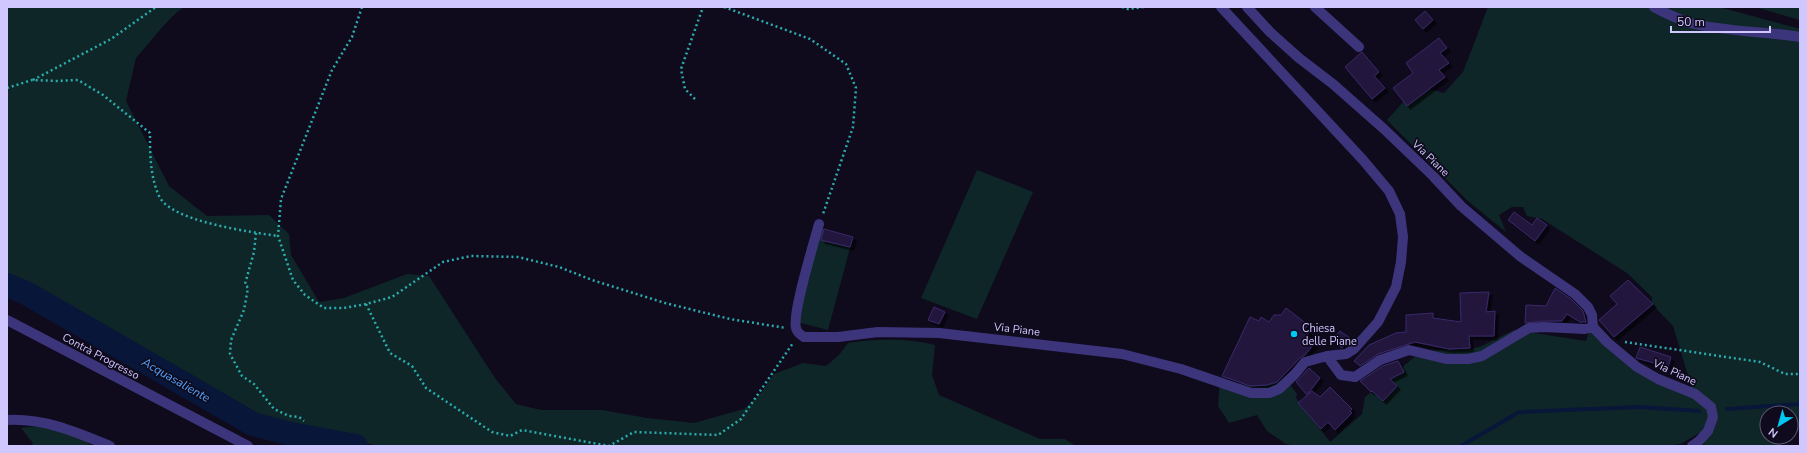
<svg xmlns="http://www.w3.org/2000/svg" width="1807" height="453" font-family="'Nunito Sans',sans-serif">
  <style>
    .green { fill: #0e2627 }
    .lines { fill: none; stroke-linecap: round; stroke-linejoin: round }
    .stream { stroke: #081639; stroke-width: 4 }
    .river { stroke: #081639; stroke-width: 24 }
    .building { fill: #22173e; stroke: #3a296a; filter: url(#shadow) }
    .path { stroke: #2badaf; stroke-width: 2.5; stroke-dasharray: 2 3; stroke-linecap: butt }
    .minor { stroke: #3d357c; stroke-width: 10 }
    .poi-dot { fill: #00c8f2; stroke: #0f0b1d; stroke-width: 1.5 }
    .labels { text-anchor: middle; stroke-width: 3.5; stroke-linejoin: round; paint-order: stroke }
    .street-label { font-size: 11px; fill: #d1c7ff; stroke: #0f0b1d }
    .poi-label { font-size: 11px; fill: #d1c7ff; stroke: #0f0b1d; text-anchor: start }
    .water-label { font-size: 12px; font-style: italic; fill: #55a4ff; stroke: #0f0b1d }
  </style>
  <defs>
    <filter id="shadow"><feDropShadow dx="3.5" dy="3.5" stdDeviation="0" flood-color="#0009"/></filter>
  </defs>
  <rect width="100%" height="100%" fill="#0f0b1d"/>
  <path class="green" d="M7,7H185L177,12L165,24L136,58L126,101L169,186L207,216L269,215L289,234L291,255L319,302L344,298L407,274L429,276L495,378L516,404L541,410H602L647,418L694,423L744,409L761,393L774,374L803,363L826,366L839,355L848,343C877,339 907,338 935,345L932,375L939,395L1040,439H1065L1076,446H380L265,424L245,415L198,386L138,353L66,308L7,279Z
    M1488,7H1719L1800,29V430L1791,435V413H1767V437H1789L1778,446H1703L1716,414L1693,392L1673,326L1652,304V297L1627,273L1542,219L1527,216L1523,207H1512L1499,215L1506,232L1469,202L1387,120L1406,99L1422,87L1444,93L1463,72Z
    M1755,7H1800V20Z
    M977,170L1033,192L977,319L921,298Z
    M820,228L853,237L828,330L797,322Z
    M1514,330L1586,341L1589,331L1603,338L1619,357L1703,403L1710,415L1705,430L1680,444L1665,446H1295L1286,444L1267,431L1257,415L1229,423L1218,406L1220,379C1248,386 1257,388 1286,379L1297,394L1296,398L1330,442L1362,414L1365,397L1422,351L1471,349L1482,346Z
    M47,425L83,439L92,446H31L33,443L21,428Z"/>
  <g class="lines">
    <path class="stream" d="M1727,409L1800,404
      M291,434L292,446
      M1461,446L1519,412L1640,407L1699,411"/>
    <path class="river" d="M7,285L28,294L253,424L291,434L356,446"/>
  </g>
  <path class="building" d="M1425,11L1433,20L1423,29L1415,20Z
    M1439,38L1447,48L1440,53L1449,63L1439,70L1445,77L1407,106L1393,88L1413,73L1406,63Z
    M1362,52L1379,72L1374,76L1385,88L1372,99L1345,67Z
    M1514,212L1532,225L1537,218L1547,225L1535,241L1508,220Z
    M824,229L853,237L850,247L821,240Z
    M1628,280L1653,304L1614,337L1599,320L1617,304L1610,296Z
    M1555,288L1571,299L1583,311L1586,322H1580L1567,314L1562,321H1544L1525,323L1526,305L1546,306Z
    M1489,292L1486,312L1495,311L1494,336H1469L1470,348L1449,349L1415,342L1378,354L1360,366L1354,361L1369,345L1396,333L1406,332V315L1433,313V318L1461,322L1460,293Z
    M934,307L945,312L939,324L928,320Z
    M1286,308L1308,325L1305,329L1309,332L1307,336L1315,343L1305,355L1300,358L1277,382L1267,385L1250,386L1222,376L1250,317L1259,321L1261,317L1269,322L1274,315H1281Z
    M1340,331L1350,338L1342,348L1332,340Z
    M1640,347L1671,357L1668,367L1636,358Z
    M1398,361L1404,372L1390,379L1397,386L1383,401L1372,391L1371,392L1360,381L1383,366Z
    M1309,368L1320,378L1307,395L1296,382Z
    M1330,387L1352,409L1350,411L1352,413L1335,430L1328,422L1321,429L1298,403L1312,391L1320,397Z"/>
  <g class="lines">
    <path class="path" d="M362,7L352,37L332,70L281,199L278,236L293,280L305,295L324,308H344L366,304L392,297L443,262L471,256L518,257L559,267L592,280L665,303L730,319L786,328
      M724,7L810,39L846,64L856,88L853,127L823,214
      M1122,7L1128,9L1144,7
      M33,80L111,39L156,7
      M7,88L32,80L58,81L78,80L103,95L150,133C150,154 150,176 159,196C171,222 252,232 278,236
      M695,99L685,89L681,69L703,7
      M256,233L254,252L245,284L248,288L244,310L231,340L230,354L242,376L254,384L274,409L289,416L299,417L304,421
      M366,304L390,353L412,366L426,388L492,432L510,436L522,430L609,446L634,432L718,435L741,419L793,343
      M1625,342L1760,362L1785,374H1800"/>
    <path class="minor" d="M1247,7L1270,32L1299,58L1333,84L1384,129L1433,176L1461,206L1521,257L1575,294L1588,307L1592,315L1593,327L1607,342L1637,367L1658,379L1695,394L1711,407L1713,417L1708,431L1699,441L1692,446
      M1315,7L1359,47
      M1654,7C1665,13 1678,19 1690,23C1726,32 1764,31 1800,37
      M819,224C814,243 792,313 796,328C797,333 801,335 804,337H838L878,332L939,333L1122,354L1181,369L1251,393H1269L1279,389L1294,375L1305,362L1327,356L1346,354L1354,349L1378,322L1396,287L1401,262L1403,237L1400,214L1389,191L1363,160L1221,7
      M7,320L248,446
      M1327,356L1341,375L1355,377L1380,360L1409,350L1446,359H1468L1482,356L1529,328L1544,327L1585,329L1593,327
      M7,420C44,418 76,432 110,446"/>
  </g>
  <circle class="poi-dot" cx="1294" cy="334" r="4"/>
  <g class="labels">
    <g class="street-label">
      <text transform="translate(1431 158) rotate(44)" y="4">Via Piane</text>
      <text transform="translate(1017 329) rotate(7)" y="4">Via Piane</text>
      <text transform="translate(101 356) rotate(28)" y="4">Contrà Progresso</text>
      <text transform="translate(1675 372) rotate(25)" y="4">Via Piane</text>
    </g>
    <g class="poi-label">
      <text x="1302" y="332">Chiesa<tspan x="1302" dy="13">delle Piane</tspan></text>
    </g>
    <g class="water-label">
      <text transform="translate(176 380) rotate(30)" y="4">Acquasaliente</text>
    </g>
  </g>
  <rect width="1807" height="453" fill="none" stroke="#d1c7ff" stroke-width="16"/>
  <g transform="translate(1779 425) rotate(217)"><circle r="19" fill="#0f0b1d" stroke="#5d5677"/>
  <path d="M0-3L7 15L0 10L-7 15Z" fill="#00c8f2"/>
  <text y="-6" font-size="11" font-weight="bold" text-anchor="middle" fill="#d1c7ff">N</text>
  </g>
  <path d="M1671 26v6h99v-6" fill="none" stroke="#d1c7ff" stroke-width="2"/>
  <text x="1677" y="26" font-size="12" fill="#d1c7ff" stroke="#0f0b1d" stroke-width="3" paint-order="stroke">50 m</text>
</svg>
